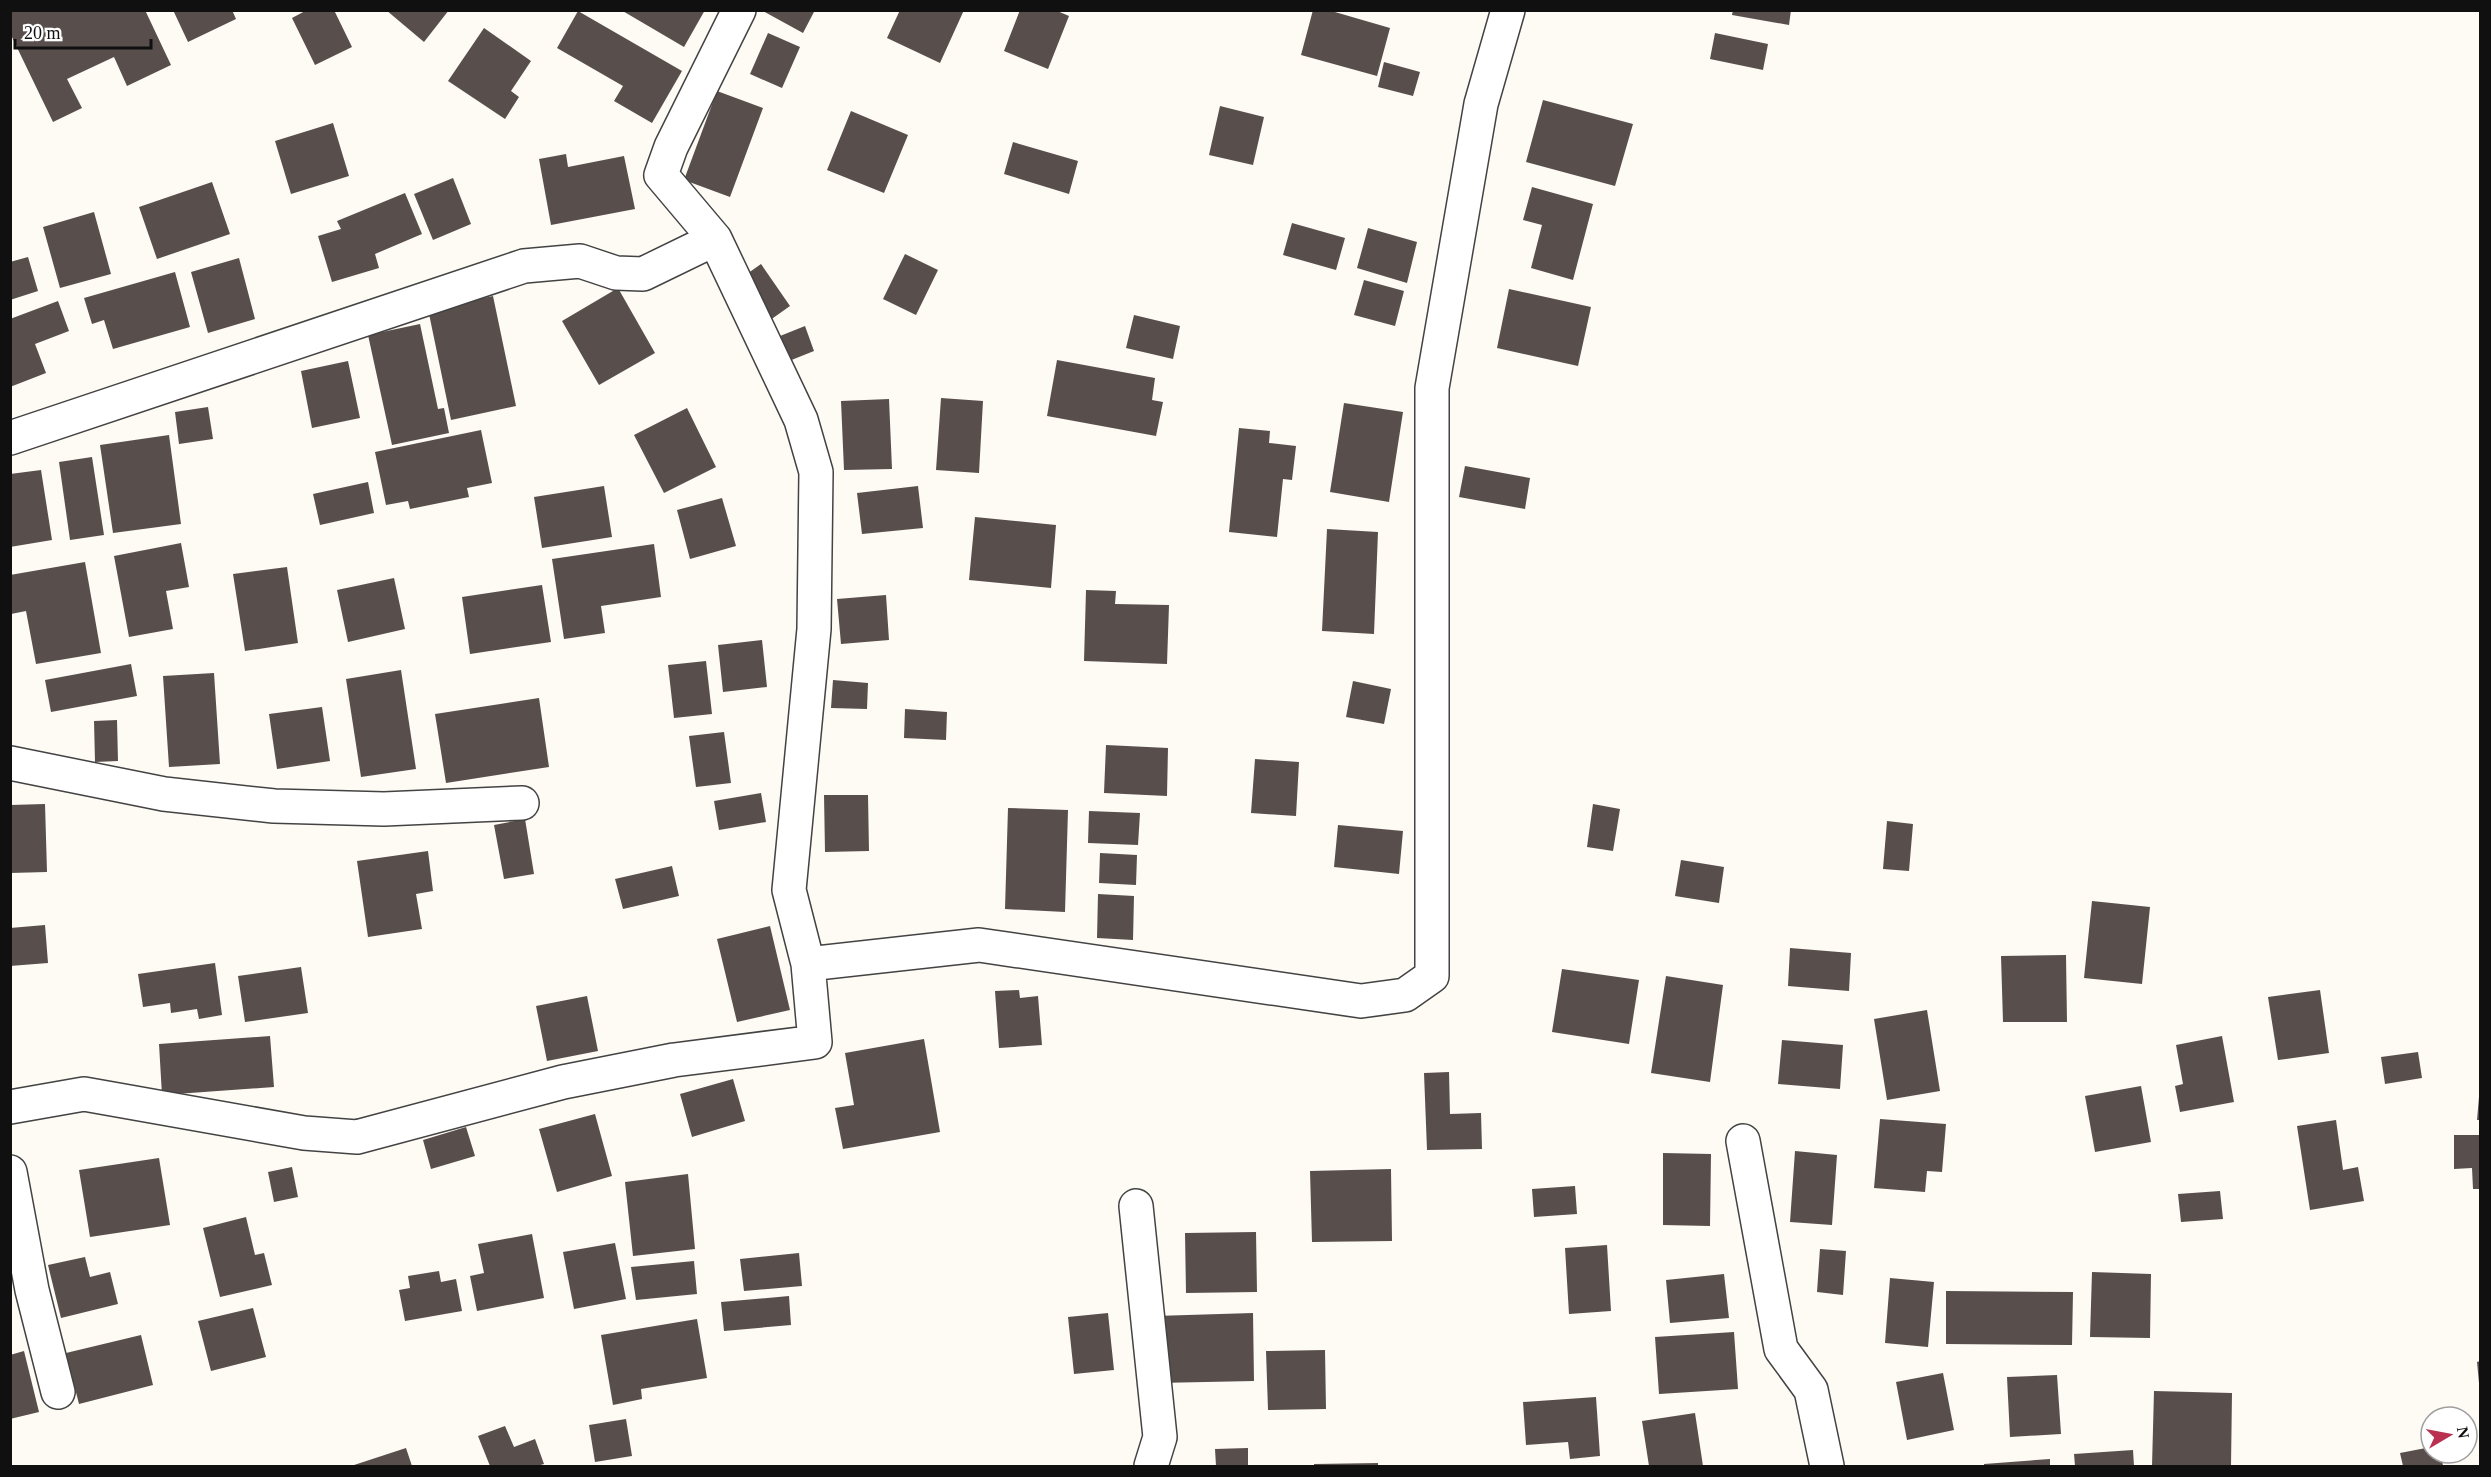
<svg xmlns="http://www.w3.org/2000/svg" width="2491" height="1477" font-family="Georgia,serif">
  <style>
    .building { fill: #584f4d }
    .lines { fill: none; stroke-linecap: round; stroke-linejoin: round }
    .street-casing { stroke: #434343; stroke-width: 36 }
    .street { stroke: #fff; stroke-width: 33 }
  </style>
  <rect width="100%" height="100%" fill="#fefaf4"/>
  <path class="building" d="M10,10H145L171,65L127,86L114,57L67,79L82,108L53,122L10,33Z
    M173,10H232L236,19L188,42Z
    M307,10H334L352,47L315,65L292,18Z
    M386,10H449L424,42Z
    M621,10H705L684,47Z
    M761,10H815L803,33Z
    M900,10H964L940,63L887,38Z
    M1020,10H1055L1069,16L1048,69L1004,51Z
    M1313,10H1328L1390,28L1377,76L1301,55Z
    M1733,10H1791L1789,25L1732,15Z
    M578,11L682,71L652,123L614,101L623,86L557,48Z
    M484,28L531,61L511,91L519,97L505,119L448,81Z
    M768,33L800,47L782,88L750,74Z
    M1715,33L1768,44L1763,70L1710,59Z
    M1384,62L1420,72L1413,96L1378,87Z
    M717,91L763,108L730,197L684,180Z
    M1543,100L1633,124L1615,186L1526,162Z
    M1220,106L1264,117L1253,165L1209,155Z
    M851,111L908,135L884,193L827,170Z
    M333,123L349,176L291,194L275,141Z
    M1013,142L1078,161L1069,194L1004,174Z
    M566,154L568,167L624,156L635,209L551,225L539,159Z
    M453,178L471,224L433,240L414,194Z
    M212,182L230,234L157,259L139,207Z
    M1532,187L1593,204L1573,280L1531,268L1542,225L1523,220Z
    M405,193L422,234L375,254L379,268L332,282L318,236L341,229L337,221Z
    M94,212L111,274L60,288L43,227Z
    M1292,223L1345,238L1336,270L1283,255Z
    M1368,228L1417,242L1407,283L1357,268Z
    M905,254L938,270L916,315L883,299Z
    M28,257L38,291L10,300V262Z
    M239,258L255,319L208,333L191,272Z
    M761,264L790,306L766,323L737,281Z
    M175,272L190,327L113,349L104,320L92,324L84,298Z
    M1364,280L1404,291L1395,326L1354,315Z
    M618,288L655,353L599,385L562,321Z
    M1509,289L1591,307L1578,366L1497,348Z
    M493,296L516,406L451,420L428,309Z
    M58,301L69,331L35,344L46,373L10,387V319Z
    M1134,315L1180,326L1173,359L1126,348Z
    M420,324L438,409L444,408L449,433L392,445L368,335Z
    M805,326L814,351L784,363L775,338Z
    M1057,360L1155,378L1152,400L1163,402L1156,436L1047,416Z
    M348,361L360,418L312,428L301,371Z
    M941,398L983,401L979,473L936,470Z
    M889,399L892,469L844,470L841,401Z
    M1344,403L1403,412L1389,502L1330,492Z
    M208,407L213,439L179,444L175,412Z
    M687,408L716,467L664,493L634,435Z
    M1239,428L1270,431L1269,443L1296,446L1292,480L1283,479L1277,537L1229,532Z
    M481,430L492,483L467,488L469,497L410,509L408,501L386,505L375,452Z
    M169,435L181,524L113,533L100,445Z
    M92,457L104,535L70,540L59,462Z
    M1465,466L1530,478L1525,509L1459,497Z
    M41,470L52,540L10,547V474Z
    M368,482L374,513L320,525L313,494Z
    M604,486L612,537L542,548L534,497Z
    M918,486L923,528L862,534L857,493Z
    M722,498L736,546L690,559L677,510Z
    M975,517L1056,525L1051,588L969,580Z
    M1327,529L1378,532L1374,634L1322,631Z
    M181,543L189,587L166,591L173,629L129,637L114,556Z
    M654,544L661,597L601,606L605,633L564,639L552,559Z
    M85,562L101,653L36,664L26,611L11,614L10,575Z
    M287,567L298,643L245,651L233,574Z
    M394,578L405,629L348,642L337,590Z
    M542,585L551,642L470,654L462,597Z
    M1086,590L1116,591L1115,604L1169,605L1167,664L1084,661Z
    M886,595L889,640L841,644L837,599Z
    M762,640L767,687L723,692L718,645Z
    M706,661L712,714L674,718L668,665Z
    M131,664L137,696L51,712L45,680Z
    M401,670L416,769L361,777L346,679Z
    M214,673L220,764L169,767L163,676Z
    M833,680L868,683L867,709L831,708Z
    M1353,681L1391,689L1384,724L1346,717Z
    M539,698L549,767L446,783L435,714Z
    M322,707L330,761L277,769L269,714Z
    M905,709L947,712L946,740L904,738Z
    M117,720L118,761L95,762L94,721Z
    M724,732L731,783L696,787L689,736Z
    M1106,745L1168,748L1167,796L1104,793Z
    M1255,759L1299,762L1296,816L1251,813Z
    M761,793L766,822L719,830L714,801Z
    M824,795H868L869,851L825,852Z
    M45,804L47,872L10,873V805Z
    M1593,804L1620,809L1613,851L1587,847Z
    M1008,808L1068,810L1065,912L1005,909Z
    M1089,811L1140,813L1138,845L1088,843Z
    M525,819L534,874L504,879L494,825Z
    M1887,821L1913,824L1909,871L1883,869Z
    M1338,825L1403,831L1399,874L1334,867Z
    M428,851L433,891L416,894L422,929L368,937L357,861Z
    M1100,853L1137,855L1136,885L1099,883Z
    M1681,860L1724,867L1719,903L1675,896Z
    M672,866L679,896L623,909L615,879Z
    M1098,894L1134,896L1133,940L1097,938Z
    M2092,901L2150,907L2142,984L2084,978Z
    M45,925L48,963L10,966V928Z
    M770,926L790,1010L737,1022L717,939Z
    M1790,948L1851,953L1849,991L1788,986Z
    M2066,955L2067,1022H2003L2001,956Z
    M215,963L222,1015L199,1019L197,1009L171,1013L170,1003L143,1007L138,974Z
    M301,967L308,1013L245,1022L238,976Z
    M1562,969L1639,980L1629,1044L1552,1032Z
    M1666,976L1723,985L1710,1082L1651,1073Z
    M1019,990L1020,998L1038,996L1042,1045L999,1048L995,991Z
    M2320,990L2329,1053L2278,1060L2268,997Z
    M587,996L598,1051L547,1061L536,1006Z
    M1927,1010L1940,1091L1887,1100L1874,1019Z
    M270,1036L274,1087L162,1095L159,1044Z
    M2222,1036L2234,1102L2180,1112L2175,1086L2183,1084L2176,1045Z
    M924,1039L940,1132L843,1149L835,1108L854,1105L845,1053Z
    M1782,1040L1843,1045L1840,1089L1778,1084Z
    M2418,1052L2422,1078L2385,1084L2381,1057Z
    M1449,1072L1450,1114L1481,1113L1482,1149L1427,1150L1424,1073Z
    M733,1079L745,1121L692,1137L680,1094Z
    M2141,1086L2151,1142L2095,1152L2085,1096Z
    M2479,1097H2480V1120H2477Z
    M595,1114L612,1176L557,1192L539,1129Z
    M1880,1119L1946,1124L1942,1172L1927,1171L1925,1192L1874,1188Z
    M2336,1120L2343,1170L2358,1167L2364,1201L2310,1210L2297,1126Z
    M466,1127L475,1156L431,1169L423,1140Z
    M2454,1135H2480V1189H2473L2472,1168L2454,1169Z
    M1795,1151L1837,1155L1832,1225L1790,1222Z
    M1663,1153L1711,1154L1710,1226L1663,1225Z
    M159,1158L170,1225L90,1237L79,1170Z
    M292,1167L298,1197L274,1202L268,1172Z
    M1391,1169L1392,1241L1312,1242L1310,1171Z
    M688,1174L695,1249L633,1256L625,1182Z
    M1575,1186L1577,1214L1534,1217L1532,1189Z
    M2220,1191L2223,1219L2181,1222L2178,1194Z
    M246,1217L255,1255L264,1253L272,1285L220,1297L203,1228Z
    M1256,1232L1257,1292L1186,1293L1185,1233Z
    M532,1234L544,1298L477,1311L470,1276L484,1273L478,1244Z
    M615,1243L626,1299L574,1309L563,1252Z
    M1607,1245L1611,1311L1569,1314L1565,1248Z
    M1820,1249L1846,1251L1843,1295L1817,1292Z
    M799,1253L802,1286L744,1291L740,1259Z
    M85,1257L90,1277L110,1272L118,1304L61,1318L48,1265Z
    M694,1261L697,1294L636,1300L631,1267Z
    M439,1271L441,1282L456,1279L462,1311L405,1321L399,1290L410,1288L408,1276Z
    M2092,1272L2151,1274L2150,1338L2090,1337Z
    M1724,1274L1729,1318L1670,1323L1666,1280Z
    M1890,1278L1934,1282L1928,1347L1885,1343Z
    M1946,1291L2073,1292L2072,1345L1946,1344Z
    M789,1296L791,1325L724,1331L721,1302Z
    M253,1308L266,1357L211,1371L198,1321Z
    M1108,1313L1114,1370L1074,1374L1068,1317Z
    M1253,1313L1254,1381L1157,1383L1155,1316Z
    M697,1319L707,1378L641,1389L642,1399L613,1405L601,1335Z
    M1734,1332L1738,1389L1659,1394L1655,1337Z
    M141,1335L153,1385L79,1404L66,1353Z
    M1325,1350L1326,1409L1268,1410L1266,1351Z
    M24,1351L39,1412L10,1419V1355Z
    M2480,1361V1383H2479L2477,1362Z
    M1943,1373L1954,1430L1907,1440L1896,1382Z
    M2057,1375L2061,1434L2010,1437L2007,1377Z
    M2154,1391L2232,1393L2231,1466H2152Z
    M1596,1397L1600,1456L1570,1459L1568,1442L1526,1445L1523,1402Z
    M1695,1413L1703,1466H1649L1642,1421Z
    M626,1419L632,1456L595,1462L589,1425Z
    M505,1426L514,1447L535,1439L544,1464L537,1466H490L478,1436Z
    M2431,1447V1453H2441L2443,1466H2403L2400,1453Z
    M406,1448L412,1466H351Z
    M1248,1448V1466H1216L1215,1449Z
    M2133,1450L2134,1466H2075L2074,1454Z
    M2050,1459V1466H1984V1464Z
    M1378,1463V1466H1314V1464Z"/>
  <g class="lines">
    <g class="street-casing">
      <path id="street" d="M10,438L524,266L580,261L616,273L643,274L715,239
        M10,763L164,794L274,806L384,809L522,803
        M808,964L979,945L1361,1001L1405,995L1432,976V388L1481,104L1508,10
        M10,1107L84,1094L304,1133L357,1137L563,1082L674,1060L815,1042L808,964L789,890L814,629L816,472L801,420L715,239L661,175L671,147L739,10
        M1743,1141L1781,1349L1811,1390L1827,1466
        M10,1172L32,1290L58,1392
        M1136,1206L1160,1437L1151,1466"/>
    </g>
    <use href="#street" class="street"/>
  </g>
  <rect width="2491" height="1477" fill="none" stroke="#101010" stroke-width="24"/>
  <g transform="translate(2449 1435) rotate(80)"><circle r="28" fill="#ffffff" stroke="#9f9f9f" stroke-width="1.5"/>
  <path d="M0-4.5L10 22L0 15L-10 22Z" fill="#b93051"/>
  <text y="-9" font-size="16" font-weight="bold" text-anchor="middle" fill="#101010">N</text>
  </g>
  <path d="M15 39v9h136v-9" fill="none" stroke="#101010" stroke-width="3"/>
  <text x="24" y="39" font-size="18" fill="#101010" stroke="#ffffff" stroke-width="4.5" paint-order="stroke">20 m</text>
</svg>
